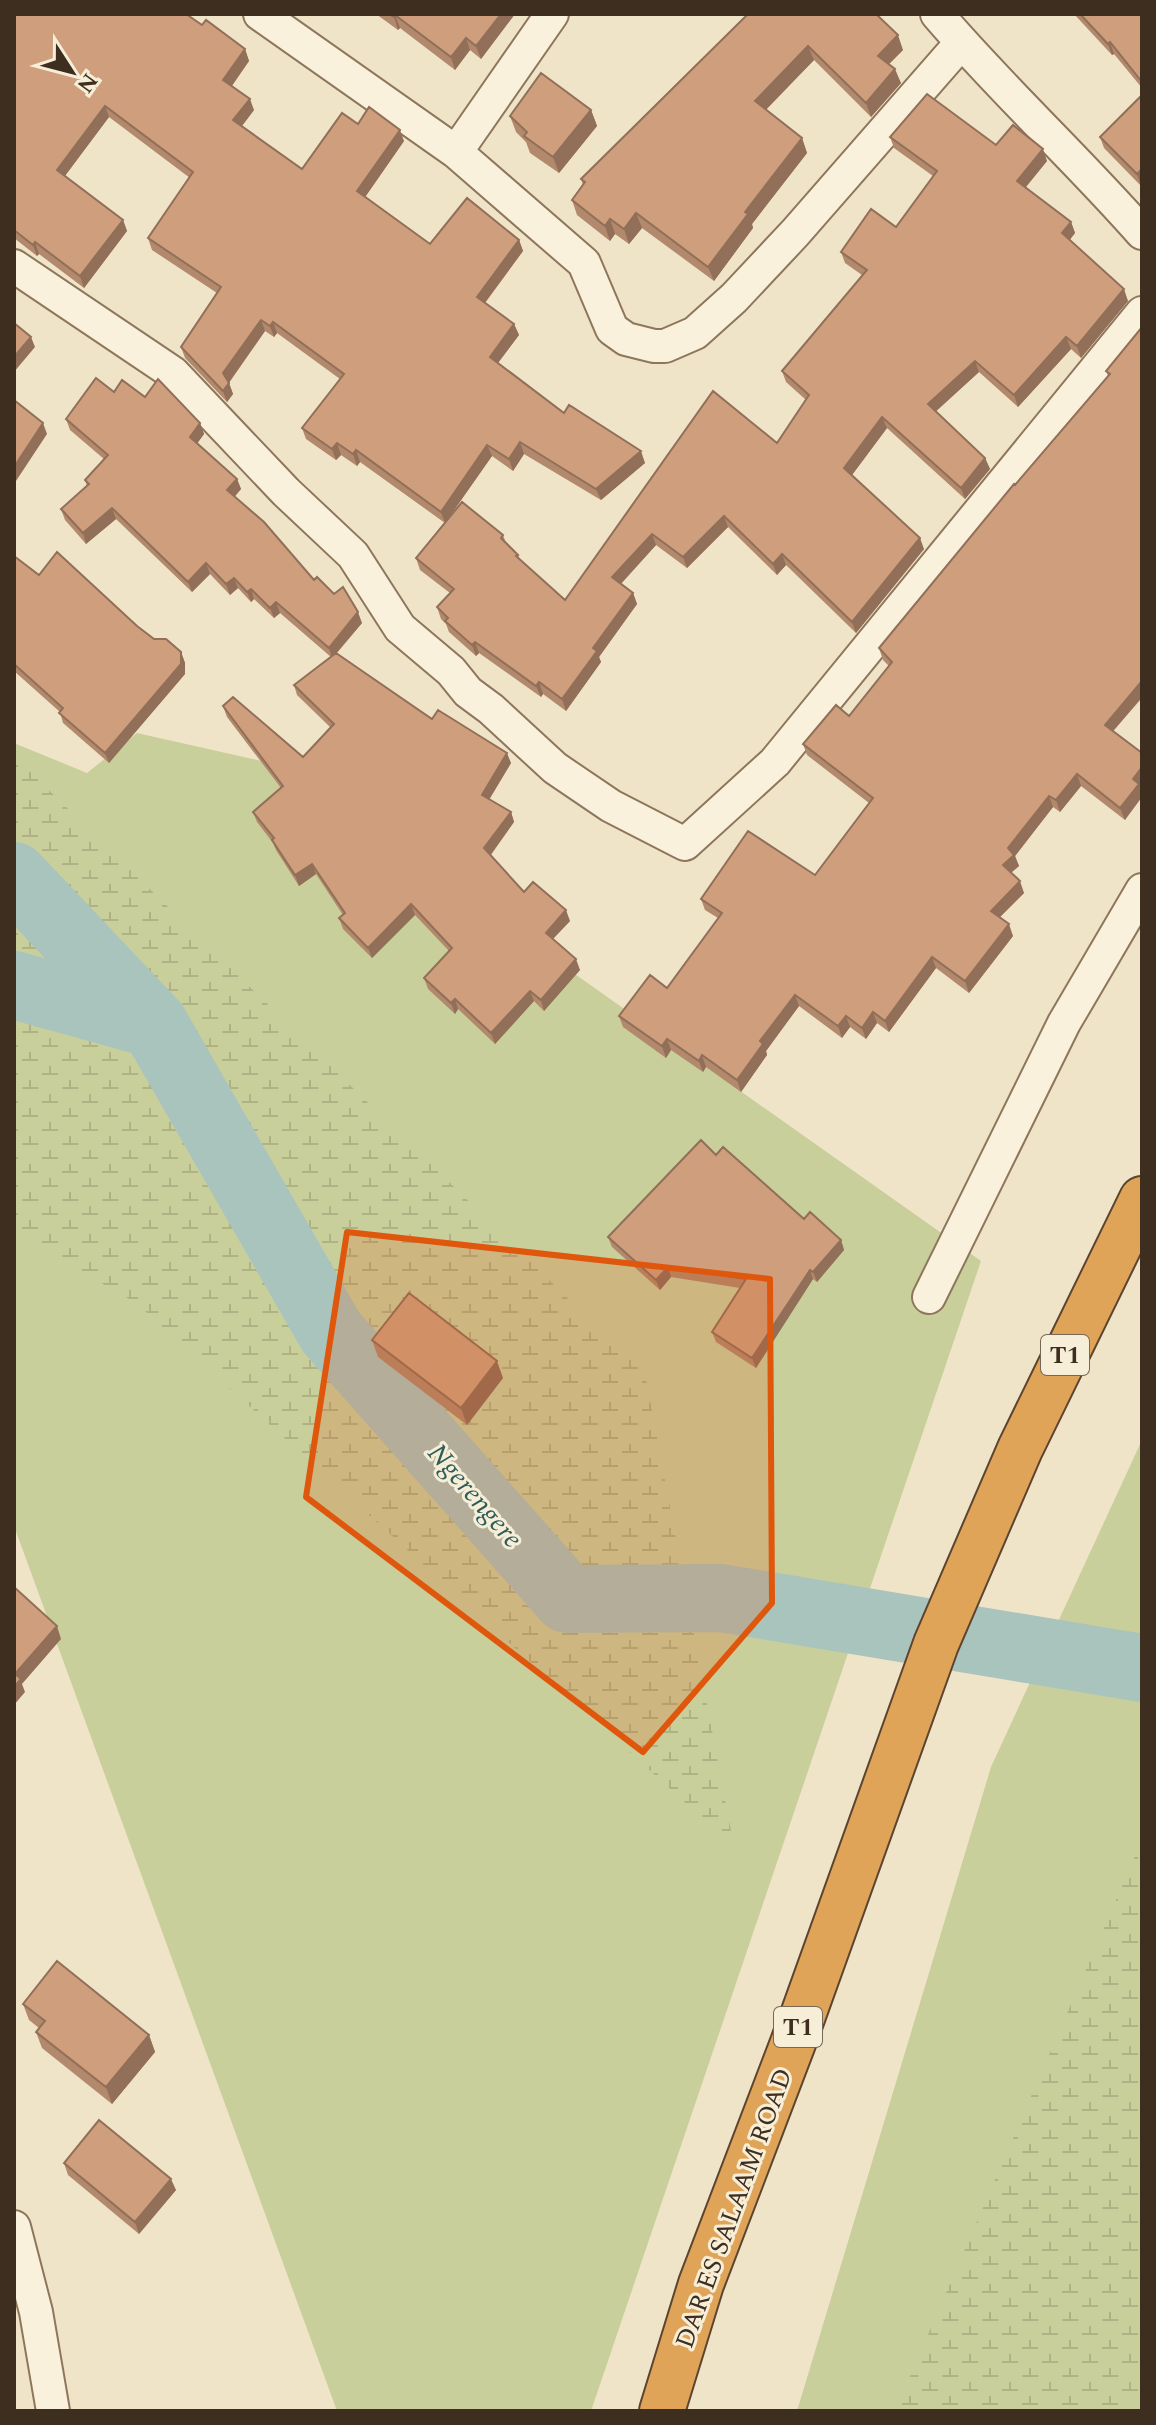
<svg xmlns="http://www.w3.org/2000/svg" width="1156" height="2425" font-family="Spectral,serif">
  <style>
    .green { fill: #c9cf9b }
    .wetland { fill: url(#wetland-marsh) }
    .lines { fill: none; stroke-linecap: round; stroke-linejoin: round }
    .river { stroke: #a9c4bc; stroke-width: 68 }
    .street-casing { stroke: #8d765c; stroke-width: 36 }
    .highway-casing { stroke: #5b4430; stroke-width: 48 }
    .street { stroke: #faf1dc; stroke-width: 32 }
    .highway { stroke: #e0a458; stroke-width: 44 }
    .wall { fill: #b2896c }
    .shaded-wall { fill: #916f58 }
    .building { fill: #cf9f7d; stroke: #916f58; stroke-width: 2 }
    .marked { fill: #df570d; fill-opacity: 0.2; stroke: #df570d; stroke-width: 6; stroke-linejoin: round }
    .labels { text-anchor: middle; stroke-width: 6; stroke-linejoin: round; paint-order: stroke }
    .shield { fill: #f7eed8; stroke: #756857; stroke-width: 2 }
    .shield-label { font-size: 24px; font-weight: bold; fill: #3d2e20 }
    .street-label { font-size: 26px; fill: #3d2e20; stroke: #f7eed8 }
    .water-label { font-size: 28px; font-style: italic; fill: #2f5d5a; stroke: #f7eed8 }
  </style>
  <defs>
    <pattern id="wetland-marsh" width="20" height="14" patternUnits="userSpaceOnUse" patternTransform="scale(2)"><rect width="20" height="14" fill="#c9cf9b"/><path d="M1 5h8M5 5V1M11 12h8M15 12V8" fill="none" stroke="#aeb285"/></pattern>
  </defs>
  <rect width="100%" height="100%" fill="#f0e4c8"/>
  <path class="green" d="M137,733L279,765L981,1261L591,2411H337L14,1526V743L87,773Z
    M1142,1440V2411H797L991,1767Z"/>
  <path class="wetland" d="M14,756L645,1374L734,1847L136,1303L14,1233Z
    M1142,1840V2411H895Z"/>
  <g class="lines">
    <path class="river" d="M14,876L154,1024
      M14,985L154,1024L331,1332L567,1599L721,1598L1142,1668"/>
    <g class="street-casing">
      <path id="street" d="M260,14L456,152L584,263L612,329L626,339L654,346H665L695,333L734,298L795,233L961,43
        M937,14C1002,90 1076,158 1142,233
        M456,152L552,14
        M14,266L173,373L286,492L353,555L400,628L451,671L468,692L491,709L555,768L611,806L685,844L775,762L1142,313
        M929,1297L1064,1023L1142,890
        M14,2227L36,2312L53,2411"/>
    </g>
    <g class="highway-casing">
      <path id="highway" d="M662,2411L701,2284L793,2043L936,1644L1020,1449L1142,1199"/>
    </g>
    <use href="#street" class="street"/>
    <use href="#highway" class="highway"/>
  </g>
  <path class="wall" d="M14,14L202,25L245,49L249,61L232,86L254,110L242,126L302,169L358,124L404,141L365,197L430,244L519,240L523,251L485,303L514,324L519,335L498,363L564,413L645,463L601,500L524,454L513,471L492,456L445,523L360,462L357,466L341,455L336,460L306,439L302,428L340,379L277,333L274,337L265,331L229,383L233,394L227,402L185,358L181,347L217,293L152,250L148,238L190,178L109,117L65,176L123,220L127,231L84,288L39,254L37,256L14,238Z
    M376,14H515L481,59L470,50L455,70L400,28L398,30Z
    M748,14L903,50L889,64L901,83L871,117L814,60L766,109L802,138L807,153L752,224L753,228L714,281L642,228L629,244L615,234L610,241L577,215L572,200L583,185L581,179Z
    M1074,14H1142V88L1114,54L1112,55Z
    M1142,95V184L1141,186L1104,148L1100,137Z
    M591,110L597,126L559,173L530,153L526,142L516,132L510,116Z
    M890,137L996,145L1047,161L1025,188L1071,222L1075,233L1069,240L1128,301L1081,358L1071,349L1018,407L979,372L936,411L985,458L990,469L965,499L887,428L852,475L924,549L856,633L786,565L777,575L728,527L687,568L656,545L621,584L633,593L637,604L599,657L601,662L566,711L543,694L541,697L479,653L476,656L449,632L446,624L441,619L437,607L450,593L420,570L416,558L503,535L506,543L518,555L520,560L565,600L713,391L777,443L806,400L786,382L782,371L862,275L845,263L841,252L896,227L933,176L894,148Z
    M1142,327V698L1113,731L1140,787L1125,820L1081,786L1060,812L1053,807L1015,856L1019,866L1011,873L1024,893L1000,917L1013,936L969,993L936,968L889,1032L877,1023L866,1039L850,1027L842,1038L799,1006L766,1051L767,1055L741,1092L706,1067L703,1072L671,1050L666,1058L623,1027L619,1016L667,988L718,918L705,910L701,899L815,875L869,803L807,755L803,744L849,716L889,666L883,660L879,648L1108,376L1106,371Z
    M114,392L145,397L200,423L204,434L197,443L237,479L241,489L234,497L314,580L362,623L337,653L432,719L511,763L489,799L511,812L514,822L491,855L524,892L570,921L553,939L580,970L544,1011L534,1001L495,1044L458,1009L455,1014L428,989L424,978L449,951L415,915L372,958L343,929L339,918L343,915L316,874L299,886L276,850L273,843L257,822L253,812L281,788L227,717L223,706L303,757L330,727L297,695L294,685L331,657L280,613L274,618L254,599L251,602L238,588L230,595L210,574L192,592L116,519L86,544L65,520L61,509L87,486L85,480L104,459L70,430L66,419Z
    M14,556L39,575L137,626L154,639L181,652L185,663V674L109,763L63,723L60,712L14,671Z
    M716,1155L804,1219L841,1240L844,1250L817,1282L813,1279L756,1368L716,1342L712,1332L740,1288L671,1277L660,1290L612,1247L608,1237Z
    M372,1340L503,1378L467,1425L378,1357Z
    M23,2004L149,2035L155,2052L112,2104L42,2048L36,2032L39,2028L29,2020Z
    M64,2163L176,2190L139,2234L68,2175Z"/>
  <path class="shaded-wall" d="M501,14H515L481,59L476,46Z
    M395,15L400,28L398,30L394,17Z
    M898,35L903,50L883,70L878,56Z
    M466,38L470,50L455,70L451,57Z
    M1110,42L1114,54L1112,55L1108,44Z
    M808,46L814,60L761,115L755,101Z
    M245,49L249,61L228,91L223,80Z
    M895,69L901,83L871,117L866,103Z
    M250,99L254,110L238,131L233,120Z
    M105,106L109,117L61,181L57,170Z
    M591,110L597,126L559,173L553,157Z
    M400,130L404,141L361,203L357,191Z
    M802,138L807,153L752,224L753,228L714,281L708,267L745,212Z
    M1043,149L1047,161L1021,193L1017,181Z
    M1141,170L1142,184L1141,186L1137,174Z
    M636,213L642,228L629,244L624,229Z
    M610,219L615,234L610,241L605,226Z
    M123,220L127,231L84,288L80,276Z
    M1071,222L1075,233L1066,245L1062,233Z
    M519,240L523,251L481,308L477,297Z
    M35,242L39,254L37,256L33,245Z
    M1124,289L1128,301L1081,358L1077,346Z
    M261,320L265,331L227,385L223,373Z
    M273,322L277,333L274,337L270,326Z
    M514,324L519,335L494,368L490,357Z
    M31,337L35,347L14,372V357Z
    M1066,337L1071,349L1018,407L1014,395Z
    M975,361L979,372L932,415L928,404Z
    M229,383L233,394L227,402L223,391Z
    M882,417L887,428L849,479L844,468Z
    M43,423L47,434L14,484V467Z
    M200,423L204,434L194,448L190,437Z
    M520,442L524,454L513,471L509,459Z
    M337,443L341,455L336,460L332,449Z
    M487,445L492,456L445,523L441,512Z
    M356,450L360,462L357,466L353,454Z
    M641,451L645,463L601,500L596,489Z
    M985,458L990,469L965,499L961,488Z
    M237,479L241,489L231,501L227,490Z
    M112,508L116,519L86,544L83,533Z
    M724,516L728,527L687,568L683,557Z
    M652,534L656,545L616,589L612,577Z
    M920,538L924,549L856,633L852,622Z
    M782,554L786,565L777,575L773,564Z
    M206,563L210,574L192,592L188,582Z
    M234,578L238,588L230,595L226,584Z
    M251,589L254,599L251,602L247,592Z
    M633,593L637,604L599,657L601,662L566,711L562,699L593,648Z
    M276,602L280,613L274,618L270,608Z
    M358,612L362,623L332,658L329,648Z
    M475,642L479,653L476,656L472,645Z
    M181,652L185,663V674L109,763L105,753Z
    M1142,681V697L1109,736L1105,725Z
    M539,682L543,694L541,697L536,686Z
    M507,753L511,763L486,805L482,795Z
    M1142,767V784L1140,787L1142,797L1125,820L1120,808L1133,779Z
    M1077,774L1081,786L1060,812L1056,800Z
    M1049,796L1053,807L1015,856L1019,866L1007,876L1003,865L1008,848Z
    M511,812L514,822L488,858L484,848Z
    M312,864L316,874L299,886L295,875Z
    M1020,881L1024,893L995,922L991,911Z
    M411,904L415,915L372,958L368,948Z
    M566,910L570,921L549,943L546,933Z
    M1009,924L1013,936L969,993L965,981Z
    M932,957L936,968L889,1032L885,1021Z
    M576,959L580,970L544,1011L541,1000Z
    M530,991L534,1001L495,1044L491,1033Z
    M795,995L799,1006L766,1051L767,1055L741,1092L737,1080L760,1041Z
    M455,999L458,1009L455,1014L451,1003Z
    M873,1012L877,1023L866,1039L862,1028Z
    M846,1016L850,1027L842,1038L838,1026Z
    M667,1039L671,1050L666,1058L662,1046Z
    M702,1055L706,1067L703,1072L699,1061Z
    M841,1240L844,1250L817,1282L813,1272Z
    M668,1267L671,1277L660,1290L656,1280Z
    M810,1270L813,1279L756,1368L752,1358Z
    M497,1361L503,1378L467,1425L461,1408Z
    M57,1626L61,1639L22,1684L25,1692L14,1705L15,1674Z
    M149,2035L155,2052L112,2104L106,2087Z
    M171,2179L176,2190L139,2234L135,2222Z"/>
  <path class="building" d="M14,14H186L202,25L206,20L245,49L223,80L250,99L233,120L302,169L342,113L358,124L369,107L400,130L357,191L430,244L467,198L519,240L477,297L514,324L490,357L564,413L569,405L641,451L596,489L520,442L509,459L487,445L441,512L356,450L353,454L337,443L332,449L302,428L344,374L273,322L270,326L261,320L223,373L229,383L223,391L181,347L221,287L148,238L193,172L105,106L57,170L123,220L80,276L35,242L33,245L14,230Z
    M389,14H501L476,46L466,38L451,57L395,15L394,17Z
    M748,14H876L898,35L878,56L895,69L866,103L808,46L755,101L802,138L745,212L748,214L708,267L636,213L624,229L610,219L605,226L572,200L585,182L581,179Z
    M1080,14H1142V82L1110,42L1108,44Z
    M541,73L591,110L553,157L524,136L527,132L510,116Z
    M927,94L996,145L1013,125L1043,149L1017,181L1071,222L1062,233L1124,289L1077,346L1066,337L1014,395L975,361L928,404L985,458L961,488L882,417L844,468L920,538L852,622L782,554L773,564L724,516L683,557L652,534L612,577L633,593L593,648L597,651L562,699L539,682L536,686L475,642L472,645L445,621L448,618L437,607L454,589L416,558L462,502L503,535L501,538L518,555L516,556L565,600L713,391L777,443L809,395L782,371L867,270L841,252L871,209L896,227L937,171L890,137Z
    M1142,95V171L1141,170L1137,174L1100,137Z
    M14,323L31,337L14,357Z
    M1142,327V681L1105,725L1142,753V767L1133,779L1139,784L1120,808L1077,774L1056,800L1049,796L1008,848L1014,855L1003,865L1020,881L991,911L1009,924L965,981L932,957L885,1021L873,1012L862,1028L846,1016L838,1026L795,995L760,1041L763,1044L737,1080L702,1055L699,1061L667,1039L662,1046L619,1016L650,975L667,988L722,913L701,899L748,831L815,875L873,798L803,744L836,705L849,716L892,662L879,648L1014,484L1015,485L1110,374L1106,371Z
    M96,378L114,392L122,380L145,397L158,379L200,423L190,437L237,479L227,490L264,522L314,580L317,577L334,594L343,587L358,612L329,648L276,602L270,608L251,589L247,592L234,578L226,584L206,563L188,582L112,508L83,533L61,509L89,484L85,480L108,455L66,419Z
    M14,400L43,423L14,467Z
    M57,552L137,626L154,639H166L181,652V664L105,753L59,713L63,708L14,664V556L39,575Z
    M336,653L432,719L438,710L507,753L482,795L511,812L484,848L524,892L533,882L566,910L546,933L576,959L541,1000L530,991L491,1033L455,999L451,1003L424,978L452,948L411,904L368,948L339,918L345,913L312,864L295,875L272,840L274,838L253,812L283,786L223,706L233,697L303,757L334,724L294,685Z
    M701,1140L716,1155L723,1147L804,1219L810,1212L841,1240L813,1272L810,1270L752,1358L712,1332L746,1279L668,1267L656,1280L608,1237Z
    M409,1293L497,1361L461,1408L372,1340Z
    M14,1587L57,1626L15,1674L21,1679L14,1687Z
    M57,1961L149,2035L106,2087L36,2032L45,2021L23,2004Z
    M99,2120L171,2179L135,2222L64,2163Z"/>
  <path class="marked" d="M347,1232L770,1279L772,1603L643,1752L306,1497Z"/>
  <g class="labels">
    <g class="shield">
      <rect x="1041" y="1335" width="48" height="40" rx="6"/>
      <rect x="774" y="2007" width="48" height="40" rx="6"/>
    </g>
    <g class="shield-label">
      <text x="1065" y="1363">T1</text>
      <text x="798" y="2035">T1</text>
    </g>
    <g class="street-label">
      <text transform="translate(733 2208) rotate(-70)" y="9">DAR ES SALAAM ROAD</text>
    </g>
    <g class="water-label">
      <text transform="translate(476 1495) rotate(49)" y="10">Ngerengere</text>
    </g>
  </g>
  <rect width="1156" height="2425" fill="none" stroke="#3d2e20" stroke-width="32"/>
  <g transform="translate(72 72) rotate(126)" stroke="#f7eed8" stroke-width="6" paint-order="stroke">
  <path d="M0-6L14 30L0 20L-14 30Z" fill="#3d2e20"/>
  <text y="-12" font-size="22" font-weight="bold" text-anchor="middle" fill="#3d2e20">N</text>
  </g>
</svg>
